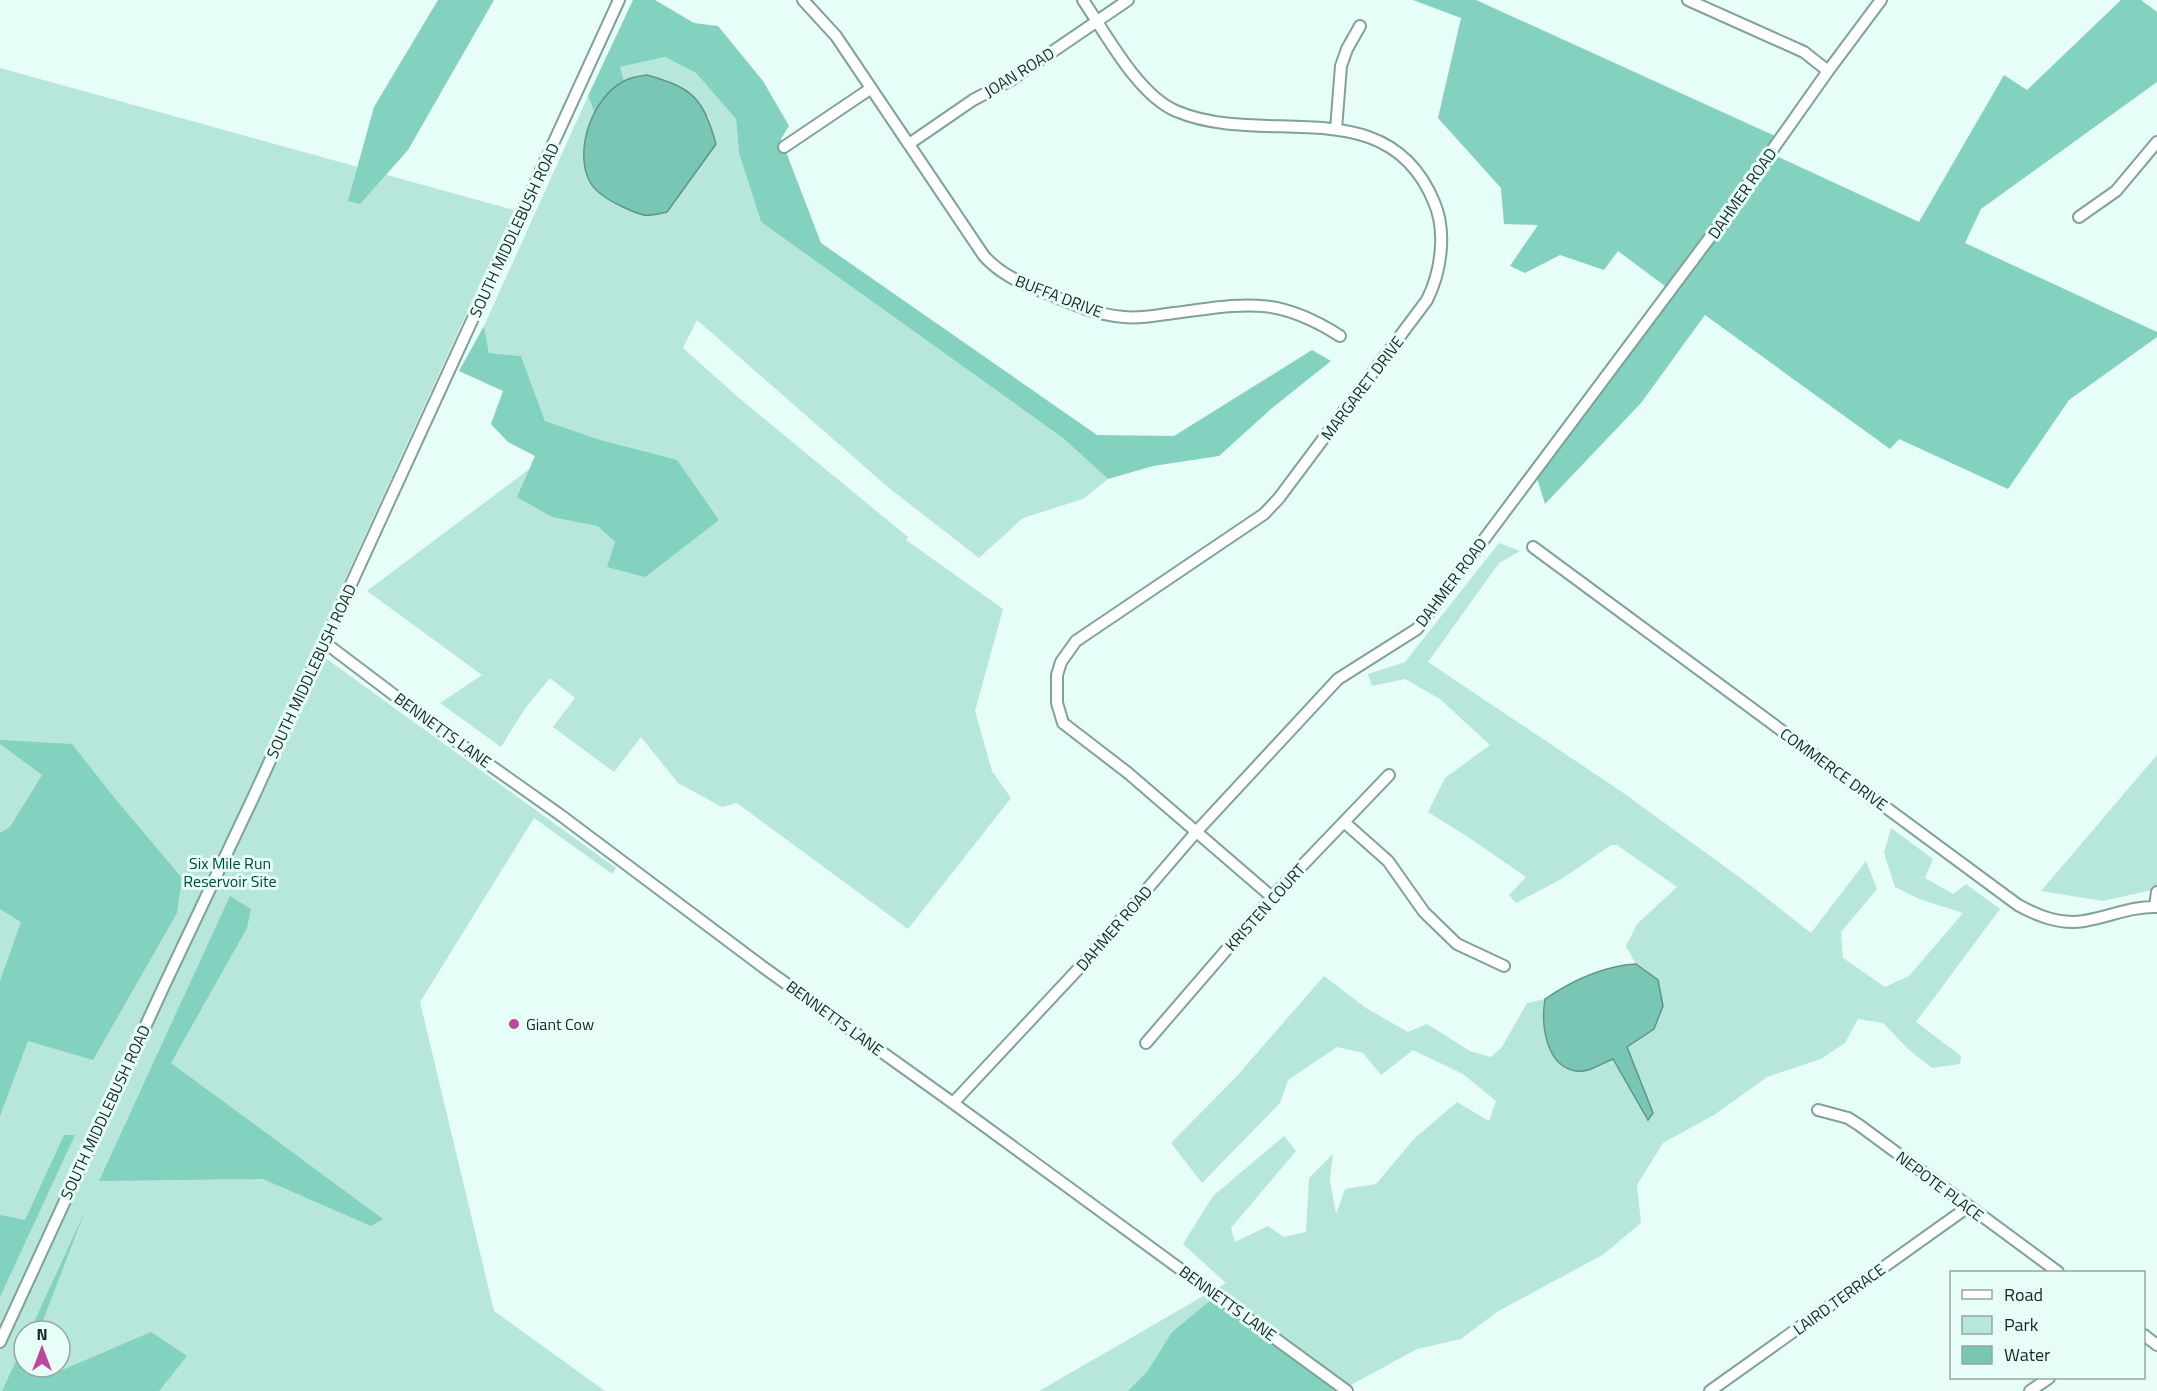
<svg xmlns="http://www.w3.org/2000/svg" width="2157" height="1391" font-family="'Titillium Web',sans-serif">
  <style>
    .green { fill: #b7e7db; fill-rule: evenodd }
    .forest { fill: #83d1bf }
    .water { fill: #79c6b5; stroke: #5c968a; stroke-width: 1.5 }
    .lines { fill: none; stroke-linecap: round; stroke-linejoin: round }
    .minor-casing { stroke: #7fa299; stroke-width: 14 }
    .minor { stroke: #fff; stroke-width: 10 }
    .poi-dot { fill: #be479e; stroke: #e7fdf7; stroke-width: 2 }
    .labels { text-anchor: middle; stroke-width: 6; stroke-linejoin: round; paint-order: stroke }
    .street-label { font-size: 16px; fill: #192724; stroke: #e7fdf7 }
    .park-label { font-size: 16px; fill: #014a3e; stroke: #e7fdf7 }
    .poi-label { font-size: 16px; fill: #192724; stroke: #e7fdf7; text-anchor: start }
  </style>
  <rect width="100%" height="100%" fill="#e7fdf7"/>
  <path class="green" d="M665,57L696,73L736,119L739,153L761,222L1063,438L1108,479L1083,499L1023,518L979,558L889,488L697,320L683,348L740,399L908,537L906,540L1003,609L975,711L992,771L1011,798L908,929L737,803L722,807L678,783L641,737L614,772L553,727L575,698L550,678L526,707L501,747L440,703L482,675L367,591L568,440L575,432L545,421L521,356L489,353L484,326L588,96L595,114L588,129L667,212L715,144L709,117L635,77L624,81L620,67Z
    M0,68L514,210L313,649L616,868L612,874L534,818L420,1002L494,1311L605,1391H0ZM24,1331H60V1367H24Z
    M1499,543L1520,551L1499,563L1428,662L1622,792L1750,885L1811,933L1866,861L1877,889L1841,932L1843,958L1885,987L1909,976L1963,913L1919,899L1895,887L1884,853L1891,828L1933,859L1925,878L1953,894L1966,884L2000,909L1916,1022L1961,1056L1960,1064L1932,1068L1908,1049L1883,1023L1858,1019L1845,1043L1821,1059L1767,1077L1714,1115L1663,1143L1637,1185L1641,1223L1604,1254L1497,1312L1461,1339L1417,1349L1340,1391H1039L1226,1283L1183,1244L1213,1196L1284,1136L1296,1151L1231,1228L1235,1242L1268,1226L1284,1237L1306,1232L1309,1178L1333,1154L1330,1180L1336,1214L1345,1189L1376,1184L1414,1139L1457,1102L1489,1121L1496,1101L1463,1074L1413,1050L1381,1075L1363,1053L1337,1047L1288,1080L1280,1103L1202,1183L1171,1143L1237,1076L1324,976L1366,1008L1408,1032L1427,1024L1470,1051L1491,1057L1502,1047L1527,1003L1545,999L1543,1009L1547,1043L1590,1069L1612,1058L1647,1120L1627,1047L1654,1029L1663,1006L1658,980L1636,964L1626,946L1637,924L1677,887L1617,845H1611L1563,878L1516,903L1509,895L1526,877L1471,839L1428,812L1445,778L1490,745L1440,699L1405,679L1372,686L1368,674L1405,662Z
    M2157,755V889L2102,901L2041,891Z"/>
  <path class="forest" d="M438,0H494L408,150L360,204L348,201L374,107Z
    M633,0H655L694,23L718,26L763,81L789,126L781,139L821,243L1097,435L1174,436L1312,350L1331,361L1272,408L1219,456L1153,466L1108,479L1063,438L761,222L739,153L736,119L696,73L665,57L620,67L624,81C611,91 603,100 595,114L588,96Z
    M1413,0H1476L1784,140L1774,155L1919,222L2004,75L2027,90L2121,0H2141L2157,12V82L1981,209L1965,243L2157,332V337L2069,400L2008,489L1899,439L1890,449L1705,315L1641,403L1545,504L1536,475L1673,292L1618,251L1604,270L1560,255L1525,273L1510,266L1538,225L1504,224L1501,188L1438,118L1461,18Z
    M484,326L489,353L521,356L545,421L600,440L677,460L719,520L645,577L607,567L615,542L598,526L552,517L517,497L535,456L508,442L491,424L503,391L459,371Z
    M0,740L72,744L117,801L182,878L177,913L93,1060L28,1041L0,1116V981L21,922L0,909V833L10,827L42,775L0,744Z
    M230,896L251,909L247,928L171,1063L383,1219L371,1226L263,1179L99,1181Z
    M64,1135H75L0,1297V1215L25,1220Z
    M85,1211L39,1331H30Z
    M1211,1300L1330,1385L1337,1391H1128L1147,1372L1172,1332Z
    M151,1332L187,1356L159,1391H2L24,1344V1367H51L60,1371Z"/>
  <path class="water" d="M647,75C693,88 703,98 716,144L667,212C643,217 645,217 623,207C612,202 596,193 590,182C573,150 593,97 624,81C631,77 639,76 647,75Z
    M1636,964L1658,980L1663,1006L1654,1029L1627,1047L1653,1113L1648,1120L1613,1059C1602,1063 1589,1073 1576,1071C1545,1066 1541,1023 1545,999C1573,980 1602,966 1636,964Z"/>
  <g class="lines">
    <g class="minor-casing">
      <path id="minor" d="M803,0L836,36L984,256C1001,275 1023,284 1046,293C1072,304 1096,315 1124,317C1141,319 1158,315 1174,313C1245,304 1276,295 1340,336
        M1083,0C1106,34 1138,95 1176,111C1265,149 1387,88 1434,202C1447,232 1441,272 1427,300L1279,498L1264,514L1076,641L1061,662L1057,675V703L1063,723L1128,773L1272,897
        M1688,0L1804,52L1828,71
        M1336,129L1341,66L1347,49L1360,26
        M909,144L973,100L1011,80L1128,0
        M784,147L870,89
        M2079,217L2116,191L2157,142
        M1533,547L2018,905C2038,916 2060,925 2084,921C2109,917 2132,906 2157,907
        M324,642L443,732L559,814L763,967L953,1103L1347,1391
        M1344,822L1388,861L1424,912L1457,944L1504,966
        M2155,906L2157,892
        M1146,1043L1272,897L1389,775
        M953,1103L1081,966L1197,831L1338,679L1417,629L1720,224L1828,71L1881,0
        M1818,1110L1848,1118L1859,1125L2058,1272
        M2144,1335L2157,1345
        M0,1342L163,988L252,800L619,0
        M1710,1391L1968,1207
        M2030,1391L2049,1378"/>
    </g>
    <use href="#minor" class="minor"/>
  </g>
  <circle class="poi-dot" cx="514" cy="1024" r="6"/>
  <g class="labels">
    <g class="street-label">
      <text transform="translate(1019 72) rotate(-32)" y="6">JOAN ROAD</text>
      <text transform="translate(1742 193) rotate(-55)" y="6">DAHMER ROAD</text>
      <text transform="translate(514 230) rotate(-65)" y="6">SOUTH MIDDLEBUSH ROAD</text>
      <text transform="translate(1059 296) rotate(21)" y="6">BUFFA DRIVE</text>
      <text transform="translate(1362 388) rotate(-53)" y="6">MARGARET DRIVE</text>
      <text transform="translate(1451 582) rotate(-53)" y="6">DAHMER ROAD</text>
      <text transform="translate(311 671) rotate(-65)" y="6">SOUTH MIDDLEBUSH ROAD</text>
      <text transform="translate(443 730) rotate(36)" y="6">BENNETTS LANE</text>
      <text transform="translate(1834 769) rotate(36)" y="6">COMMERCE DRIVE</text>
      <text transform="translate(1265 907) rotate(-48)" y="6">KRISTEN COURT</text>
      <text transform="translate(1114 928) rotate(-49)" y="6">DAHMER ROAD</text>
      <text transform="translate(835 1018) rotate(36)" y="6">BENNETTS LANE</text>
      <text transform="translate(105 1112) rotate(-65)" y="6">SOUTH MIDDLEBUSH ROAD</text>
      <text transform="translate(1940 1186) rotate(37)" y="6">NEPOTE PLACE</text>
      <text transform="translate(1839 1299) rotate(-36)" y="6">LAIRD TERRACE</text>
      <text transform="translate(1228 1303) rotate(36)" y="6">BENNETTS LANE</text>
    </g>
    <g class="park-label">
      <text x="230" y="869">Six Mile Run<tspan x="230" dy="18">Reservoir Site</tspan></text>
    </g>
    <g class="poi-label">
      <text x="526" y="1030">Giant Cow</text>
    </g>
  </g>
  <rect x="1950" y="1271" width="195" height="108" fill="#e7fdf7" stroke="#95a7a3" stroke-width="1.5"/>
  <rect x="1962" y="1290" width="30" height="9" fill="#ffffff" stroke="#95a7a3" stroke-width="1.5"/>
  <text x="2004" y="1301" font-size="18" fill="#192724">Road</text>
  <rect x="1962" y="1316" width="30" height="18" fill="#b7e7db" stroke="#95a7a3" stroke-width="1.5"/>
  <text x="2004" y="1331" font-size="18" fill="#192724">Park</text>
  <rect x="1962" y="1346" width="30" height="18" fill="#79c6b5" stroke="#95a7a3" stroke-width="1.5"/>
  <text x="2004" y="1361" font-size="18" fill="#192724">Water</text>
  <g transform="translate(42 1349)"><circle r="28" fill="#e7fdf7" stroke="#95a7a3" stroke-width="1.5"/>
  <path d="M0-4.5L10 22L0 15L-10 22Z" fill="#be479e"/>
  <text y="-9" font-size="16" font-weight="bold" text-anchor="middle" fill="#192724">N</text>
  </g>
</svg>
